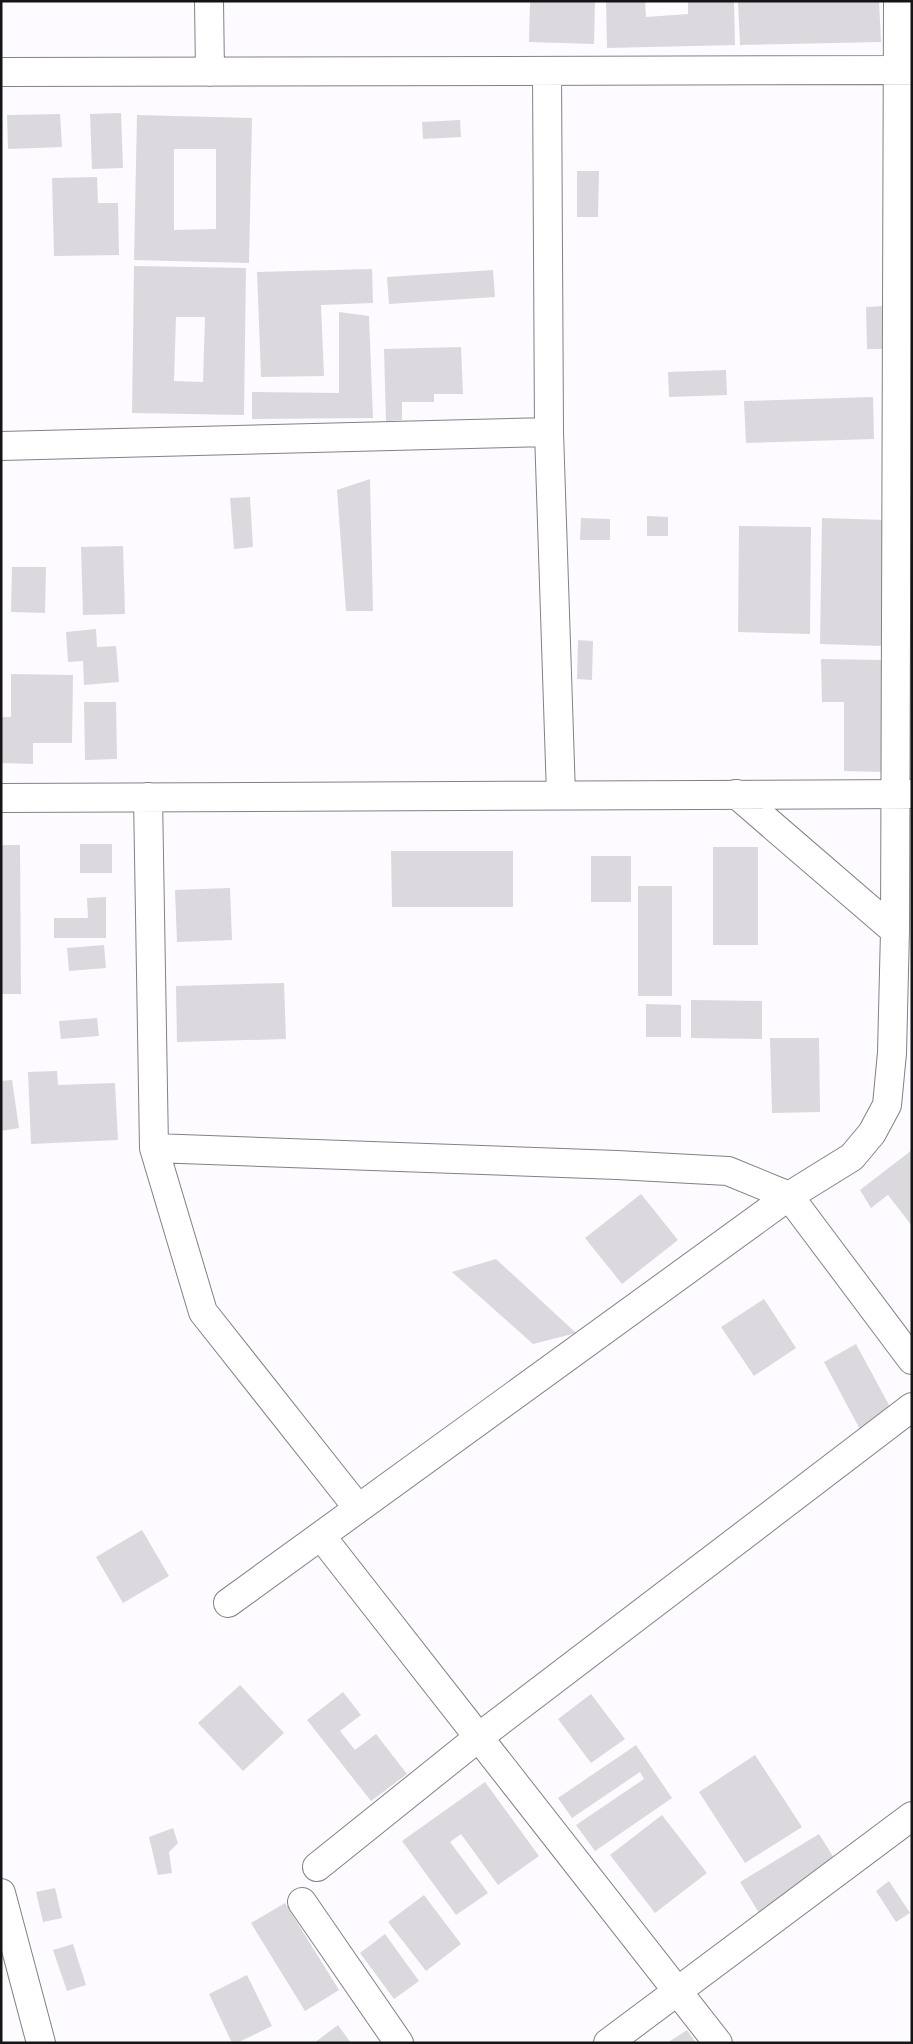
<svg xmlns="http://www.w3.org/2000/svg" width="913" height="2044" font-family="Arial,sans-serif">
  <style>
    .building { fill: #dbd9dd; fill-rule: evenodd }
    .lines { fill: none; stroke-linecap: round; stroke-linejoin: round }
    .street-casing { stroke: #828184; stroke-width: 30 }
    .street { stroke: #fff; stroke-width: 28 }
  </style>
  <rect width="100%" height="100%" fill="#fdfbff"/>
  <path class="building" d="M530,1H595L594,44L529,42Z
    M606,1H645L646,17L688,14V1H734L735,45L607,48Z
    M738,1H879L881,42L740,45Z
    M121,113L123,168L92,169L90,114Z
    M60,114L62,147L8,149L7,115Z
    M137,115L252,118L249,263L134,260ZM174,149H216V229L174,230Z
    M460,120L461,137L423,139L422,122Z
    M577,171H599L598,217H577Z
    M97,177L98,203H118L119,255L54,256L52,178Z
    M134,266L246,268L244,415L132,413ZM176,317H205L203,382L174,381Z
    M372,269L373,303L321,305L324,376L261,377L257,272Z
    M493,270L495,297L389,304L387,277Z
    M884,306L885,349H867L866,307Z
    M339,312L369,316L373,418L252,419V392L339,393Z
    M461,347L463,394H434V402H402V420L386,421L384,349Z
    M726,370L727,395L669,397L668,372Z
    M873,397L874,439L746,443L744,401Z
    M370,479L373,611H346L337,490Z
    M250,497L253,547L234,549L230,498Z
    M647,516L668,517V536H647Z
    M581,518L610,519V540H580Z
    M822,518L885,520L883,646L820,644Z
    M739,526L811,527L810,634L738,632Z
    M123,546L125,614L83,615L81,547Z
    M12,567H46L45,613L11,612Z
    M96,629L97,647L116,646L119,682L84,685L83,661L68,662L66,632Z
    M578,640L593,641L592,680L577,679Z
    M821,659L883,660L884,772L844,771V702H822Z
    M11,674L73,675L72,743H33V764L1,763V717H11Z
    M84,702H116L117,759L85,760Z
    M80,844H112V873H80Z
    M1,845H20L21,994H1Z
    M713,847H758V945H713Z
    M391,851H513V907H392Z
    M591,856H631V902H591Z
    M638,886H672V996H638Z
    M230,888L232,940L177,942L175,890Z
    M106,897V938H54V918H88L87,898Z
    M104,945L106,968L69,971L67,948Z
    M284,983L286,1039L177,1042L176,986Z
    M691,1000L762,1001V1039L691,1038Z
    M646,1004L681,1005V1037H646Z
    M97,1018L99,1036L61,1039L59,1021Z
    M770,1038H819L820,1112L772,1113Z
    M57,1071L58,1085L115,1083L118,1140L31,1144L28,1072Z
    M12,1080L19,1128L1,1131V1081Z
    M912,1150V1226L888,1195L871,1208L860,1190Z
    M641,1194L678,1240L622,1284L585,1238Z
    M496,1259L576,1333L533,1344L452,1272Z
    M764,1299L796,1348L754,1376L721,1327Z
    M856,1344L896,1418L863,1435L824,1362Z
    M142,1530L169,1576L123,1603L96,1557Z
    M240,1685L284,1733L243,1771L198,1723Z
    M343,1692L361,1715L340,1731L355,1750L376,1734L407,1774L371,1801L307,1720Z
    M591,1694L625,1739L591,1763L558,1719Z
    M636,1745L672,1798L595,1851L576,1825L644,1779L640,1772L572,1818L558,1798Z
    M755,1755L802,1827L745,1863L699,1792Z
    M485,1782L539,1856L498,1885L461,1834L450,1842L488,1893L456,1915L402,1841Z
    M662,1815L707,1873L655,1913L610,1855Z
    M173,1828L178,1843L169,1852L172,1873L158,1875L149,1837Z
    M819,1834L839,1866L759,1913L740,1882Z
    M889,1881L910,1913L896,1922L876,1891Z
    M55,1888L62,1918L43,1922L36,1892Z
    M424,1895L461,1944L426,1971L388,1922Z
    M285,1903L339,1990L305,2011L251,1923Z
    M385,1934L419,1981L394,1999L360,1953Z
    M73,1944L86,1985L67,1991L53,1950Z
    M247,1975L272,2026L237,2043H232L209,1994Z
    M338,2025L351,2043H314Z
    M687,2030L696,2043H667Z"/>
  <g class="lines">
    <g class="street-casing">
      <path id="street" d="M209,1L210,72
        M547,71L549,432L561,795
        M1,72L912,70
        M1,446L549,432
        M736,794L895,931
        M148,797L154,1148L203,1312L358,1508
        M1,798L912,794
        M154,1148L617,1165L728,1171L789,1196L912,1360
        M321,1536L718,2043
        M228,1603L789,1196L852,1157L872,1133L887,1105L892,1053L895,931L898,1
        M317,1867L479,1737L912,1407
        M1,1893L41,2043
        M302,1902L399,2043
        M608,2043L912,1816"/>
    </g>
    <use href="#street" class="street"/>
  </g>
  <rect width="913" height="2044" fill="none" stroke="#151516" stroke-width="5"/>
</svg>
